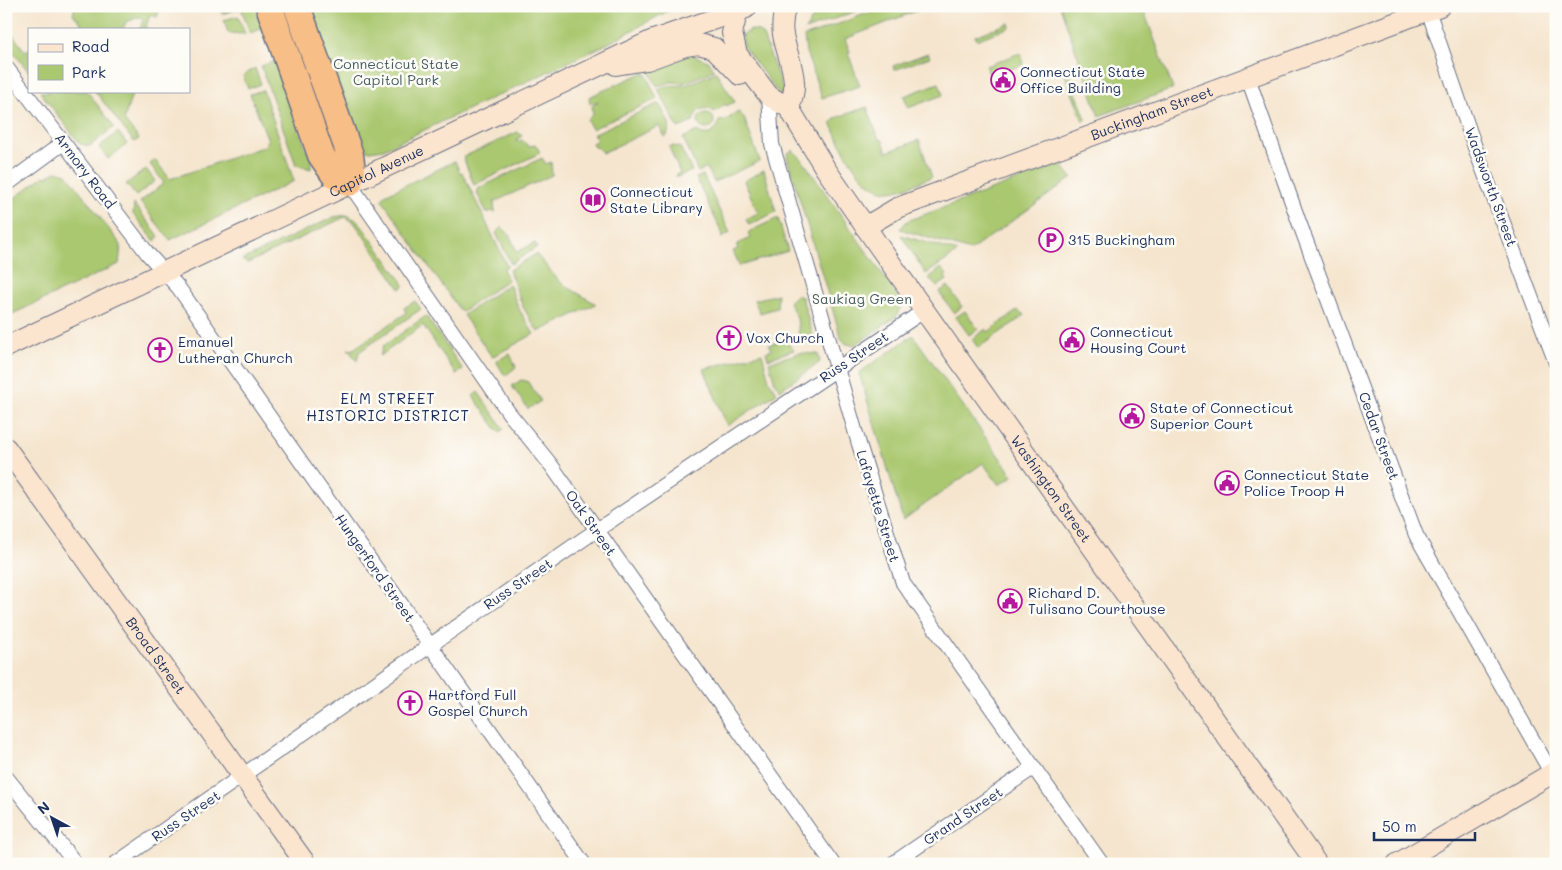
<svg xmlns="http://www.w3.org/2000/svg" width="1562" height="870" font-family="Mali,sans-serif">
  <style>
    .green { fill: #aac870; stroke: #627c67 }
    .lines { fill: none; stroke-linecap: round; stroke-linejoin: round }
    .street-casing { stroke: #676f85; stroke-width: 16 }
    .secondary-casing { stroke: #676f85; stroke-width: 22 }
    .highway-casing { stroke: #676f85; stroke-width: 29 }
    .street { stroke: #fff; stroke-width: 14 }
    .secondary { stroke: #fce5cf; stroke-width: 20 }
    .highway { stroke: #f7be87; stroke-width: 26 }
    .labels { text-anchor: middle; stroke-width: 5; stroke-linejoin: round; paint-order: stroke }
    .park-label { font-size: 14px; fill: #465d63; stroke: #fdfcf7 }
    .poi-label { font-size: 14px; fill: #1b2f5e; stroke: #fdfcf7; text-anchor: start }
    .street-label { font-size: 14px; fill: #1b2f5e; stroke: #fdfcf7 }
    .neighbourhood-label { font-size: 15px; letter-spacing: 1px; fill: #1b2f5e; stroke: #fdfcf7 }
  </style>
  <rect width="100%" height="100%" fill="#fdfcf7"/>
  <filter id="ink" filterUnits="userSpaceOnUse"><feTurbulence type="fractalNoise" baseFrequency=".02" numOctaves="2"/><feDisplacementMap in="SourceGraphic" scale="10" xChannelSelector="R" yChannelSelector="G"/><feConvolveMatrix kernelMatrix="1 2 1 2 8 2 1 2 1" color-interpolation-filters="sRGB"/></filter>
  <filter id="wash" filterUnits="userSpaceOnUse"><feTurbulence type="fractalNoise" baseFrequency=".0096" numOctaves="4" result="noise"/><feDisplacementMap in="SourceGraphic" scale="20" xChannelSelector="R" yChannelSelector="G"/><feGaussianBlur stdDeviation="1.12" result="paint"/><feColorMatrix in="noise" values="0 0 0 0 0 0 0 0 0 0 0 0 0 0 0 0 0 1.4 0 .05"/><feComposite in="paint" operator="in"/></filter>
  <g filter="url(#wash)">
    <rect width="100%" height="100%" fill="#f5e5ce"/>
    <path class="green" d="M75,6H165L160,8L157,17L150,15L145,29H140L143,20L140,17L126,22L123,29H79L81,23L73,14Z
      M219,6H256L264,28L250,33L241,8L222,14Z
      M304,6H677L607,44L384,149L370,151L359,147Z
      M831,6H870L805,30L815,15Z
      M886,6H920L921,9L845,39L850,52L848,53L860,86L822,98L806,52L804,37Z
      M1060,6H1142L1173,89L1099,116Z
      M238,16L245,34L228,33L224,20Z
      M1009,23L1010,27L976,40L975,36Z
      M6,26L25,51L29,49V72L6,43Z
      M751,30L759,31L763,36L785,95L782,98L743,46L742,35Z
      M928,53L930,57L894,70L893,66Z
      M1020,53L1024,64L990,77L986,66Z
      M691,54L708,61L715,70L684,83L671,82L657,86L650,73L651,68Z
      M275,61L311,162V169L296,165L261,66Z
      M255,68L261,84L248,89L243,76Z
      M1068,71L1086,119L1083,121L1064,72Z
      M716,72L735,102L726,106L725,104L715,112C704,105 695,110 693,122L678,128L658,89L665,86L686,85Z
      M642,73L646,74L657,99L592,129L587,120L593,114L592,106L598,103L597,101L590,104L589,97Z
      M939,83L943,95L908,108L904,96Z
      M263,90L294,181L170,240L140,202L164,183L150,164L155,160L170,179L265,146L268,140L250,94Z
      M87,91L114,127L90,146L80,144L40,92Z
      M95,91H122L132,94L124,120L139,139L134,142Z
      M657,104L660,105L670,125L667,136L665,137L659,126L602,153L599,148L594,147L592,143L597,140L593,134Z
      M867,107L879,140L882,139L887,152L919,140L932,177C919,182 902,191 888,191C860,190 840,144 831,122L835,120V118Z
      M739,112L744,118L760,161L714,182L707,168L698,172L683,138L697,131C707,138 717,133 719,121L731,118L730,116Z
      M698 121a8 8 0 1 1 16 0a8 8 0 1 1-16 0Z
      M118,132L127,144L108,159L99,147Z
      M518,132L522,136L516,140L517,142L522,140L528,146L536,145L540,153L474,185L463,157Z
      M673,146L680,147L692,171L677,177L676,175L680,173L669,147Z
      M793,150L801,158L902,302L897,316L855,345L846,344L841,338L787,157L788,153Z
      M542,158L546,164L551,162L552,175L494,202L495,213L492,211L487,213L477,193L479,188Z
      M455,161L460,173L462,172L507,266L503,269L508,280L461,312L382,200L385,195Z
      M1061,164L1072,178L970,251L900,229L907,221Z
      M146,169L155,181L136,196L126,184Z
      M764,170L776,212L749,225L746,219L758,213L744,181Z
      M56,171L67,174L121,245L119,264L6,317V204L44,176L47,177Z
      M703,175L730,233L721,238L723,235L696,178Z
      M134,204L159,236L155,241L133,214Z
      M347,215L358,221L402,281L404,286L400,289L354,222L345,217L248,263L242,260L334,217Z
      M778,218L788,251L740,266L733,251L738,249L736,245L750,238L748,233L750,231Z
      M502,227L509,234L517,252L535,243L537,247L511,264L496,233Z
      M901,235L958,252L926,274Z
      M536,254L561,283L596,304L538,332L523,307L509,270Z
      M941,268L947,275L945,277L947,280L937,287L929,278Z
      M509,284L519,309L534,334L492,357L463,315Z
      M948,286L962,307L954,313L939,292Z
      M778,294L777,308L760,313L754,300Z
      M796,295L802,297L813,336L804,340L799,336L797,318L789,302Z
      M415,301L421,309L359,352L357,361L348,349L352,350L406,313L404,308Z
      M1018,310L1021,314L1023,313L1025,315L978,348L972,339L986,329L988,332Z
      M965,311L978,329L969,335L956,317Z
      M426,316L463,370L456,374L423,325L380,356L383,346Z
      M913,335L1013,476L999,485L983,463L903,520L859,373Z
      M785,339L794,350L768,359L766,352L771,350L769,345Z
      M762,353L769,380L777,393L727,426L704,369Z
      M799,353L818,354L820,362L780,390L775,383L769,362Z
      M510,354L516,367L505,376L496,361Z
      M521,380L527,381L541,401L528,409L512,386Z
      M478,392L504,429L499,432L473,396Z"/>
  </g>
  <g filter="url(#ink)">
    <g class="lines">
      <g class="street-casing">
        <path id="street" d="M1428,10L1478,156L1556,363
          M6,67L148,254L178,287L584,864
          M1248,78L1299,222L1416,535L1552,774
          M769,96L772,144L859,444L903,583L1102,864
          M349,183L509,413L551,465L833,864
          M6,185L63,143
          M6,777L76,864
          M115,864L585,538L925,310
          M892,864L1033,768"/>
      </g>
      <g class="secondary-casing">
        <g id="secondary">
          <path id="s1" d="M739,6L732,33L737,54L769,96L789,108L825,168L880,248L1317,864"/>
          <path d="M786,6C775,37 792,52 794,82C795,91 792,100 789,108"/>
          <path d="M616,65L647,60L685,46L698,44L714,48L740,75"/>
          <path id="s2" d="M865,227L897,208L1440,6"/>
          <path id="s3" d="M6,347L651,41L746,8"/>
          <path id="s4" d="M6,448L306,864"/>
          <path d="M1397,864L1556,771"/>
        </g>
      </g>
      <g class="highway-casing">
        <path id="highway" d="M269,6L321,155L334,174L349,183L352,171L350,155L297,6"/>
      </g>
      <use href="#street" class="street"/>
      <use href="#secondary" class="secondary"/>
      <use href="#highway" class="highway"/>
    </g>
  </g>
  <defs>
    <g id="civic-ring" transform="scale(1.25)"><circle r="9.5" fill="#fdfcf7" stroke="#b5179e" stroke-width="1.5"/><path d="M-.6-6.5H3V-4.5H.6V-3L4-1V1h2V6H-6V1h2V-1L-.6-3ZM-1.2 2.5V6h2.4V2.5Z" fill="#b5179e"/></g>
    <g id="library-ring" transform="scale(1.25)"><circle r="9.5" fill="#fdfcf7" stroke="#b5179e" stroke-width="1.5"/><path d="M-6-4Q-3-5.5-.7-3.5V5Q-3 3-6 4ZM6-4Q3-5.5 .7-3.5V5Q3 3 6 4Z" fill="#b5179e"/></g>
    <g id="parking-ring" transform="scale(1.25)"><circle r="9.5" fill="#fdfcf7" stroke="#b5179e" stroke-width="1.5"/><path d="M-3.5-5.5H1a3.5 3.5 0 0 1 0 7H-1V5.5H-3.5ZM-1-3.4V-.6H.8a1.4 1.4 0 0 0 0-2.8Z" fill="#b5179e"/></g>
    <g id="church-ring" transform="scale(1.25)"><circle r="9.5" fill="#fdfcf7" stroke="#b5179e" stroke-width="1.5"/><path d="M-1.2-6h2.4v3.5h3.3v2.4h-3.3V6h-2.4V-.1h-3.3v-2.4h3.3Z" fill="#b5179e"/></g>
  </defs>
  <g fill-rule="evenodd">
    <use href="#civic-ring" x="1003" y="80"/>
    <use href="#library-ring" x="593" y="200"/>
    <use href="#parking-ring" x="1051" y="240"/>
    <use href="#church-ring" x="729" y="338"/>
    <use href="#civic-ring" x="1072" y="340"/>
    <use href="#church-ring" x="160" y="350"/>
    <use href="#civic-ring" x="1132" y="416"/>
    <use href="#civic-ring" x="1227" y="483"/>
    <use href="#civic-ring" x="1010" y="601"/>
    <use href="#church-ring" x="410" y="703"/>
  </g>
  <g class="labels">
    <g class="park-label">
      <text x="396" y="69">Connecticut State<tspan x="396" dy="16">Capitol Park</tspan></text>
      <text x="862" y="304">Saukiag Green</text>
    </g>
    <g class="poi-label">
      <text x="1020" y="77">Connecticut State<tspan x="1020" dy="16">Office Building</tspan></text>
      <text x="610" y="197">Connecticut<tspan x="610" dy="16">State Library</tspan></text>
      <text x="1068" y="245">315 Buckingham</text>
      <text x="1090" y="337">Connecticut<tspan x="1090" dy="16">Housing Court</tspan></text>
      <text x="746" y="343">Vox Church</text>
      <text x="178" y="347">Emanuel<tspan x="178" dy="16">Lutheran Church</tspan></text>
      <text x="1150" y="413">State of Connecticut<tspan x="1150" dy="16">Superior Court</tspan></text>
      <text x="1244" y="480">Connecticut State<tspan x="1244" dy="16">Police Troop H</tspan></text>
      <text x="1028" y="598">Richard D.<tspan x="1028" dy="16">Tulisano Courthouse</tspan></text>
      <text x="428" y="700">Hartford Full<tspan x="428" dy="16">Gospel Church</tspan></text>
    </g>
    <g class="street-label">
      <text dy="5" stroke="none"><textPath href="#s2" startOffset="309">Buckingham Street</textPath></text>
      <text transform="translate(85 171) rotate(53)" y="5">Armory Road</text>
      <text dy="5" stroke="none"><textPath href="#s3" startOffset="410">Capitol Avenue</textPath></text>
      <text transform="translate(1491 187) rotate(70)" y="5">Wadsworth Street</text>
      <text transform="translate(854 357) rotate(-34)" y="5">Russ Street</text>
      <text transform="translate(1379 436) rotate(70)" y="5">Cedar Street</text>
      <text dy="5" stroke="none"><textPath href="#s1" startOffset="588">Washington Street</textPath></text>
      <text transform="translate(878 506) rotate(73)" y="5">Lafayette Street</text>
      <text transform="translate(591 523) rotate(55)" y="5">Oak Street</text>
      <text transform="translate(375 568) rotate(55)" y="5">Hungerford Street</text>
      <text transform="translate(518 584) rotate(-34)" y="5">Russ Street</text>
      <text dy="5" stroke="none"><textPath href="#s4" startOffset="256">Broad Street</textPath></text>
      <text transform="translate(186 816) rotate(-34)" y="5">Russ Street</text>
      <text transform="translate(963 816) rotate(-34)" y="5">Grand Street</text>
    </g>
    <g class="neighbourhood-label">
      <text x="388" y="404">ELM STREET<tspan x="388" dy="17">HISTORIC DISTRICT</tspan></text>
    </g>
  </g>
  <rect width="1562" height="870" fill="none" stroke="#fdfcf7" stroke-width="25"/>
  <rect x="28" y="28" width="162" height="65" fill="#fdfcf7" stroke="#a3aaba"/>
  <rect x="38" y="44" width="25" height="8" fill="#fce5cf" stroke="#a3aaba"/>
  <text x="72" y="52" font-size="15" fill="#1b2f5e">Road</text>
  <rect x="38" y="65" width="25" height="15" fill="#aac870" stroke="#a3aaba"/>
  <text x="72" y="78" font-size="15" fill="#1b2f5e">Park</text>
  <g transform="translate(52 818) rotate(320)" stroke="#fdfcf7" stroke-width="4" paint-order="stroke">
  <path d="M0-4L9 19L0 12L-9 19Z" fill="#1b2f5e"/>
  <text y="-8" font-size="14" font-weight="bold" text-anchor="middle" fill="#1b2f5e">N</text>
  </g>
  <path d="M1374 832v8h101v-8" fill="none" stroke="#1b2f5e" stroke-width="2.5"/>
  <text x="1382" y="832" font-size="15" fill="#1b2f5e" stroke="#fdfcf7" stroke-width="4" paint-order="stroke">50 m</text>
</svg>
